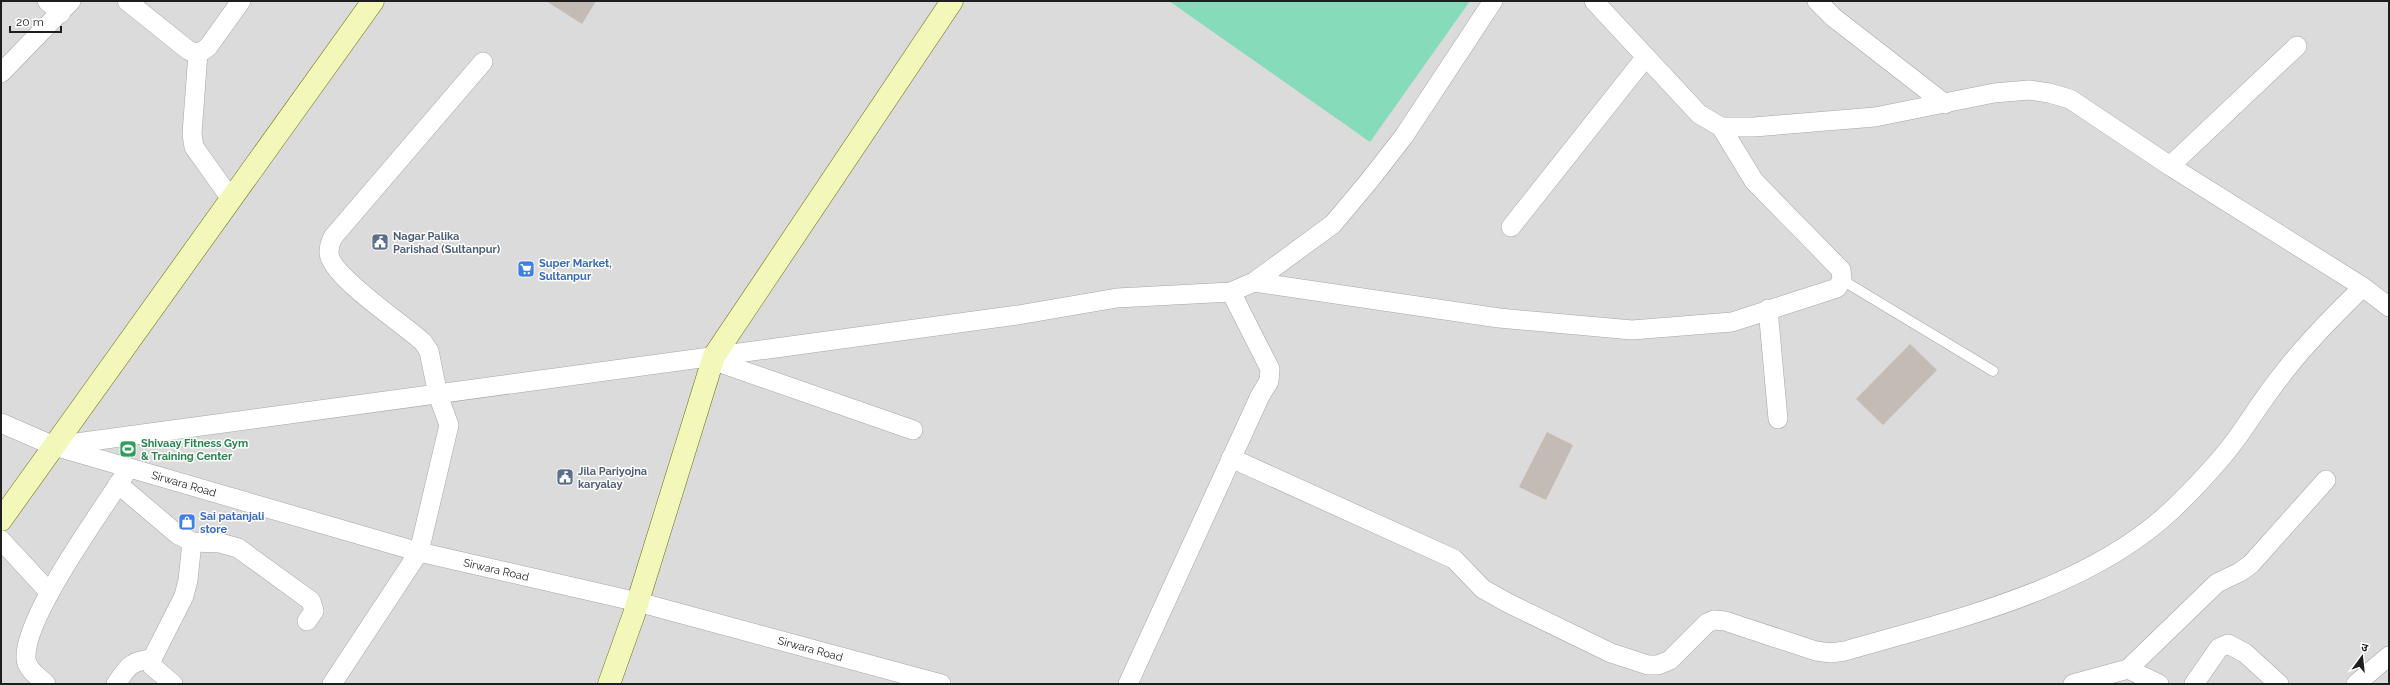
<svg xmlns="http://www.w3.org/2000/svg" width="2390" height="685" font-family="Raleway,'Noto Sans Devanagari',sans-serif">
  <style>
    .residential { fill: #dcdbdb }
    .pitch { fill: #85dbba }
    .building { fill: #c3bbb4 }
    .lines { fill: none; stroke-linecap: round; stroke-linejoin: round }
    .lane-casing { stroke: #a5a5a5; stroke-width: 11 }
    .street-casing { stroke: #a5a5a5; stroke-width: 20 }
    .secondary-casing { stroke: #667109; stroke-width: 23 }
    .lane { stroke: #fff; stroke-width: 10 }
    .street { stroke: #fff; stroke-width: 19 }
    .secondary { stroke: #f4f7ba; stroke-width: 22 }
    .labels { text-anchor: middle; stroke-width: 3; stroke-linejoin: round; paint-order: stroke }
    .service-label { font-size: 11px; font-weight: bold; fill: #4e5e75; stroke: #fff; text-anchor: start }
    .shop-label { font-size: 11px; font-weight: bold; fill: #366cbe; stroke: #fff; text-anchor: start }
    .leisure-label { font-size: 11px; font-weight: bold; fill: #27864d; stroke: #fff; text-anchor: start }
    .street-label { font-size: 11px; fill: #1e1e1e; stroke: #fff }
  </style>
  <rect width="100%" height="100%" fill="#efebe4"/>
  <path class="residential" d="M1,1H2389V684H1Z"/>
  <path class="pitch" d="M1169,1H1470L1370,142Z"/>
  <path class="building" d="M546,1H596L582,24Z
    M1910,344L1937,370L1883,425L1856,399Z
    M1547,432L1573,445L1546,500L1519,487Z"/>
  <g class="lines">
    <g class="lane-casing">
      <path id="lane" d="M1842,280L1993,371"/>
    </g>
    <g class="street-casing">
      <g id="street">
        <path d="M47,1L61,13"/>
        <path d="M127,1L188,50C197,54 201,53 208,47L241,1"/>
        <path d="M1594,1L1699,114L1721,127H1754L1875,117L1994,93L2029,90L2049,93L2070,99L2170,166L2363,287L2389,307"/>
        <path d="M1817,1L1833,17L1945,104"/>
        <path d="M198,53L192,134L194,147L231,199"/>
        <path d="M1,73L71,1"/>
        <path d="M2170,166L2297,46"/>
        <path d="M1511,227L1645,58"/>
        <path d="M1254,282L1499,318L1632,330L1732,322L1837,288L1842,280L1841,270L1754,181L1721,127"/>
        <path d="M1768,309L1778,419"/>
        <path d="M712,360L913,430"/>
        <path id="s1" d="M1,423L54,446L419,552L638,602L941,684"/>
        <path d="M54,446L1018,315L1117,298L1231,292L1254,282L1333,224L1369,181L1404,136L1493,1"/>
        <path d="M1231,458L1454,559L1483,589L1508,603L1611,653L1648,665H1658L1670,660L1707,623L1714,620L1725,621L1816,651L1831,653L1845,651C1955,619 2088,590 2173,509C2193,490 2222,459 2237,438C2252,417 2265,396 2281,376C2305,344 2334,315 2363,287"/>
        <path d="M118,484L177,534L192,542L220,543L238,548L311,601L314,611L307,621"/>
        <path d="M1,540L49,592"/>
        <path d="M2128,669L2159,684"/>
        <path d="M46,684C39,677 26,669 26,658C24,617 101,512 125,474"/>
        <path d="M116,684C128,667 130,661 152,659"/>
        <path d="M173,684L152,666V659L184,596L188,580L192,542"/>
        <path d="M332,684L419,552L449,425L438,395L429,351L423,342C405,325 328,275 329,252C329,247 331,241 333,237L483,62"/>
        <path d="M1128,684L1260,396L1269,381L1270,369L1231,292"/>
        <path d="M2073,684L2128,669L2217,583L2240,572L2251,564L2326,480"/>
        <path d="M2194,684L2219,648L2228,644L2245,653L2279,684"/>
        <path d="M2356,684L2389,656"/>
      </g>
    </g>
    <g class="secondary-casing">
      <path id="secondary" d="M1,520L373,1
        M609,684L634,614L714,356L952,1"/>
    </g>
    <use href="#lane" class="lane"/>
    <use href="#street" class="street"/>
    <use href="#secondary" class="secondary"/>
  </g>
  <defs>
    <g id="civic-square" transform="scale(0.9)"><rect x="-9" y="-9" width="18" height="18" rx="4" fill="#5c6f8a" stroke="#fff"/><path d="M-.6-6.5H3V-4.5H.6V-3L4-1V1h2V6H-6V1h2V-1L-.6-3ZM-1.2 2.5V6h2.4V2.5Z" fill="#fff"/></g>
    <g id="supermarket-square" transform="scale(0.9)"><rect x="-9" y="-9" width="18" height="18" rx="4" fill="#3f7fe0" stroke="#fff"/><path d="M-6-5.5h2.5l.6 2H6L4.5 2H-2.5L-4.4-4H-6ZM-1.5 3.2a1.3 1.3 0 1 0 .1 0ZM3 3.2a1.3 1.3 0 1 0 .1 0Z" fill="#fff"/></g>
    <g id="stadium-square" transform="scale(0.9)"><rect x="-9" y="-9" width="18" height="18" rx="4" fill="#2e9e5b" stroke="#fff"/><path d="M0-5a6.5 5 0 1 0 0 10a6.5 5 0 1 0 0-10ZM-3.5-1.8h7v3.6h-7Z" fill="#fff"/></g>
    <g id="shop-square" transform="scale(0.9)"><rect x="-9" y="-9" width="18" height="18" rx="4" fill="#3f7fe0" stroke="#fff"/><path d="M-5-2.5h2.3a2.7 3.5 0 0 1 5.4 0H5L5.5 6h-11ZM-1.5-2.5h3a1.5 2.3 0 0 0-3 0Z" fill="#fff"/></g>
  </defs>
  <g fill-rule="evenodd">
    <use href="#civic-square" x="380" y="242"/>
    <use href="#supermarket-square" x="526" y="269"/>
    <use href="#stadium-square" x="128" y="449"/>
    <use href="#civic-square" x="565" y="477"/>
    <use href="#shop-square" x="187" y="522"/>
  </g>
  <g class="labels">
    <g class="service-label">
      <text x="393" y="240">Nagar Palika<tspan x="393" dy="13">Parishad (Sultanpur)</tspan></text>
      <text x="578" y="475">Jila Pariyojna<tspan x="578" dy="13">karyalay</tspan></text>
    </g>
    <g class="shop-label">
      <text x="539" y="267">Super Market,<tspan x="539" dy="13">Sultanpur</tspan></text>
      <text x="200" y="520">Sai patanjali<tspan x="200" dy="13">store</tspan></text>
    </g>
    <g class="leisure-label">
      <text x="141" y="447">Shivaay Fitness Gym<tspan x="141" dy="13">&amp; Training Center</tspan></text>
    </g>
    <g class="street-label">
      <text dy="4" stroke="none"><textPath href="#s1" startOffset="193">Sirwara Road</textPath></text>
      <text dy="4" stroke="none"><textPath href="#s1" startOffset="517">Sirwara Road</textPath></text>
      <text dy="4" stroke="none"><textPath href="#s1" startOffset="841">Sirwara Road</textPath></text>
    </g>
  </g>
  <rect width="2390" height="685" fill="none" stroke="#1e1e1e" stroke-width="4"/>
  <g transform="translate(2362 657) rotate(15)" stroke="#ffffff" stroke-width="3" paint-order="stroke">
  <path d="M0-3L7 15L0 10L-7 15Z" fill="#1e1e1e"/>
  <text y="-6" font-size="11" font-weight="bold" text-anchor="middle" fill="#1e1e1e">उ</text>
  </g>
  <path d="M10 26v6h51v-6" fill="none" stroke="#1e1e1e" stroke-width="2"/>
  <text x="16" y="26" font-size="12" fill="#1e1e1e" stroke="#ffffff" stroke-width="3" paint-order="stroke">20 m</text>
</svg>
